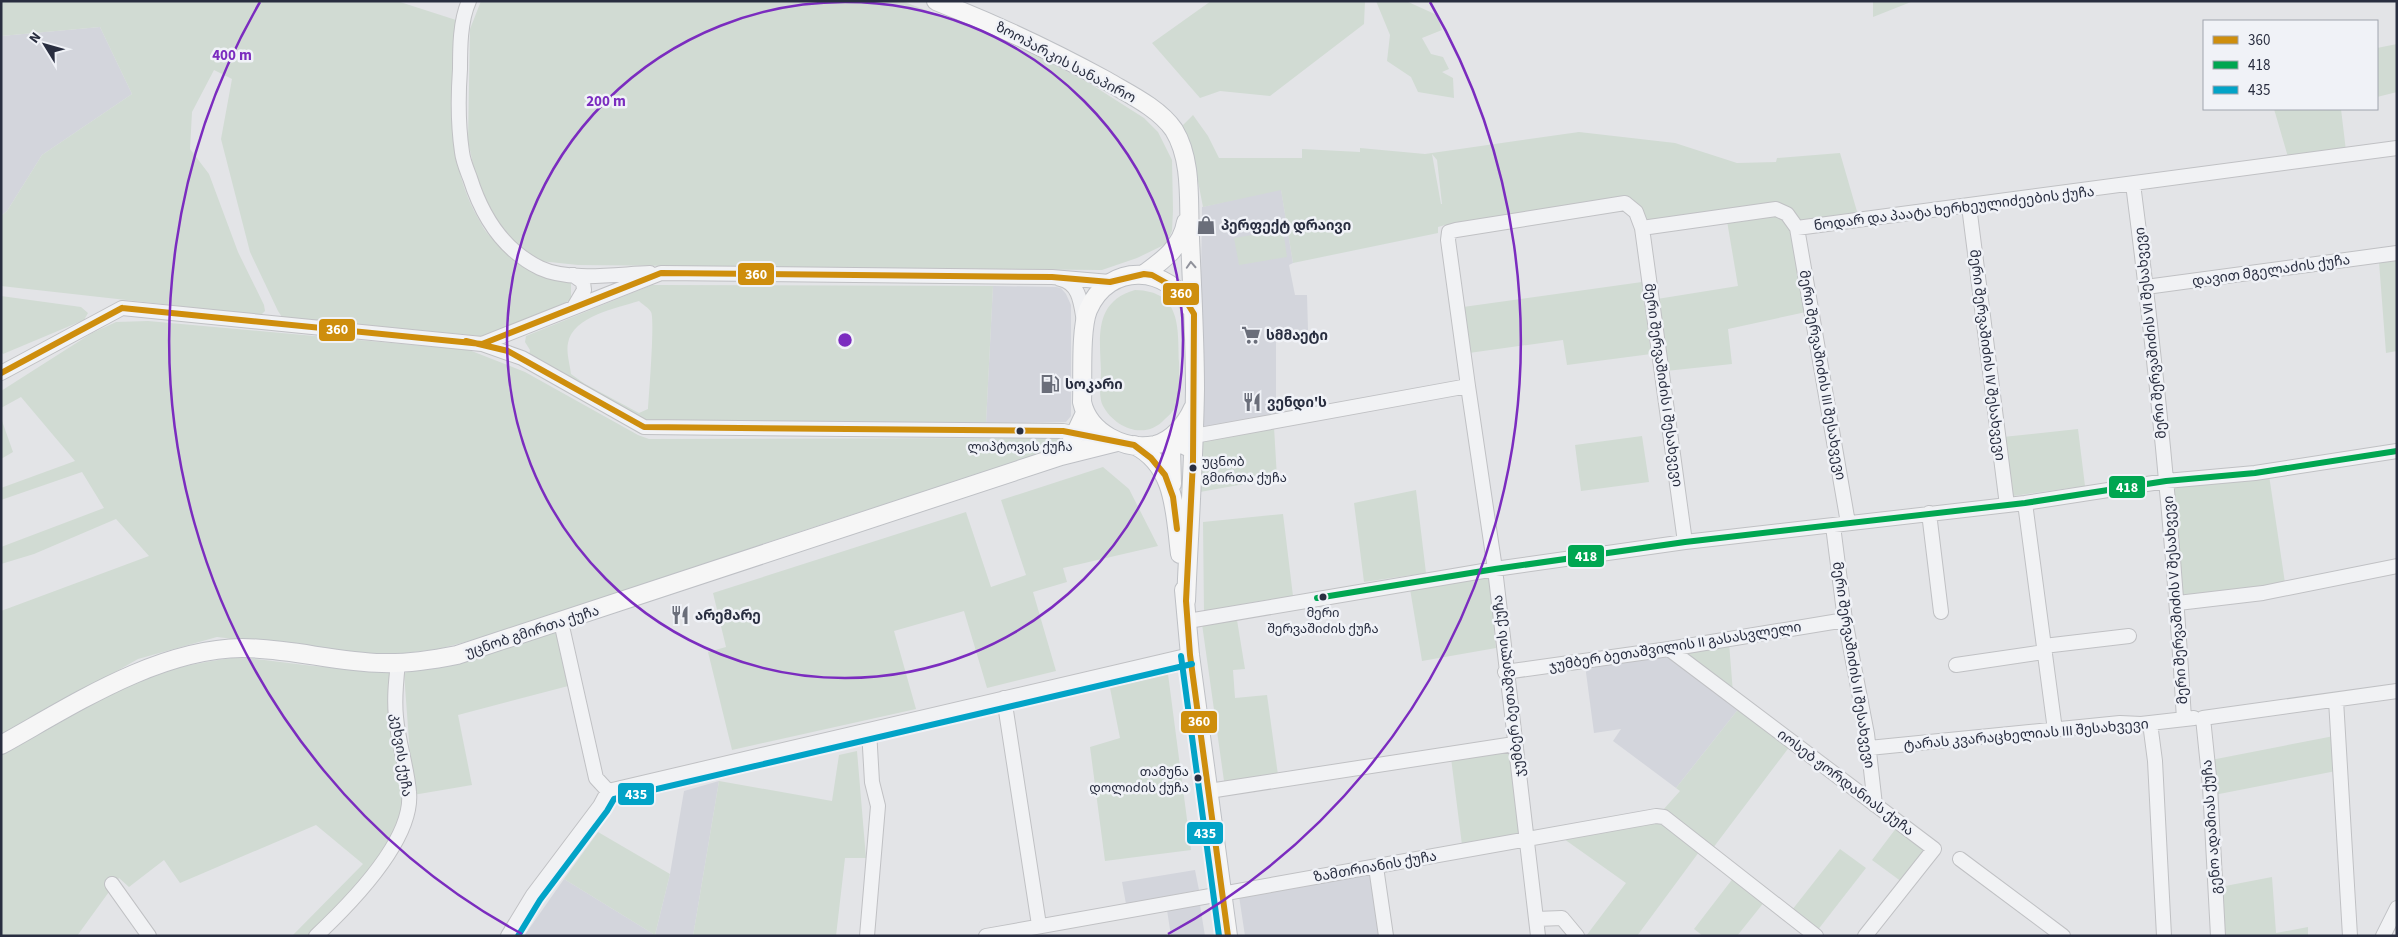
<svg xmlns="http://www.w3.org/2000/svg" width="2398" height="937" font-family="'Source Sans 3','Noto Sans Georgian',sans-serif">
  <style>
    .built { fill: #d3d5dc }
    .green { fill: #d1dbd3; fill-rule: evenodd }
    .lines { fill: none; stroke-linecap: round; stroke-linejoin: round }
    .minor-casing { stroke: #c0c1c4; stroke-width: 16 }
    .major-casing { stroke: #bec0c5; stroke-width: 20 }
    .minor { stroke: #f1f2f4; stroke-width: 14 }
    .major { stroke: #f6f6f6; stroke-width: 18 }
    .bus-1-casing { stroke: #f0f2f7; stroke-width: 10 }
    .bus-2-casing { stroke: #f0f2f7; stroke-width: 10 }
    .bus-3-casing { stroke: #f0f2f7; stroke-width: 10 }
    .bus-1 { stroke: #ce8e0d; stroke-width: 6 }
    .bus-2 { stroke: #00a651; stroke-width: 6 }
    .bus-3 { stroke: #02a3c7; stroke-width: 6 }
    .oneway { stroke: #90929b }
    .ring { fill: none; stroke: #7b2cbf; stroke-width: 2.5 }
    .bus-dot { fill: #292e40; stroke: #f0f2f7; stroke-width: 2 }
    .labels { text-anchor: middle; stroke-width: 5; stroke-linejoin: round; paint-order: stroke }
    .bus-label { font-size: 13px; fill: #292e40; stroke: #f0f2f7 }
    .street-label { font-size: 14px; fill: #292e40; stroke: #f0f2f7 }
    .poi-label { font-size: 14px; font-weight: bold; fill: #292e40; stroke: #f0f2f7; text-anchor: start }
    .centre { fill: #7b2cbf; stroke: #f0f2f7; stroke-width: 2.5 }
    .ring-label { font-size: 15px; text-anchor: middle; font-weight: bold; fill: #7b2cbf; stroke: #f0f2f7; stroke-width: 5; stroke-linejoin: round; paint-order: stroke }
    .line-badge { stroke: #f0f2f7; stroke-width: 2 }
    .badge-label { font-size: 14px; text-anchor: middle; font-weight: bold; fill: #fff }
  </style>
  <rect width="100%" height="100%" fill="#e3e4e7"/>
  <path class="built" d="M100,27L132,94L42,155L7,211L1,216V36Z
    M1281,189L1293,263L1289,265L1295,295H1307L1308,330L1276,336V415L1199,430L1202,207Z
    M993,286L1056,287L1061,288L1066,294L1071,305V416L1066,422L986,423Z
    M1670,655L1740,707L1676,788L1613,741L1621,729L1594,733L1585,665Z
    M719,781L693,936H524L564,879L655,935L670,874L684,791Z
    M1195,870L1199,890L1126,904L1122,882Z
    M1372,875L1380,936H1245L1239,896Z
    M1200,905L1205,936H1171L1167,910Z"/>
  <path class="green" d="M1,1H397L456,20C452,86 444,159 478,218C481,223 484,230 488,234C503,251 549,270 571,281V300L500,331L480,336L304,319L284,320L278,311L250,252L221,139L232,79L214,70L192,112L190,149L209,174L238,252L264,305L265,311L261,315L1,286V216L7,211L42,155L132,94L100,27L1,36Z
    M481,1H902L983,32L1047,61L1089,83L1144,118L1158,132L1172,160L1173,210L1172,231L1166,244L1137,258L1102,270L578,265L540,261L522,250L492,215L476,178L468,141L470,29Z
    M1211,1H1365L1364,24L1270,96L1220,91L1200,98L1152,43Z
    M1376,1H1406L1437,15L1442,30L1422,38L1431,54L1443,57L1449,69L1442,72L1453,78L1454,98L1418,92L1411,77L1387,61L1390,35Z
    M1873,1H1946L1911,2L1873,17Z
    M2397,44V92L2377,97V48Z
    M2274,109H2341L2346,151L2288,157Z
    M1193,115L1208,136L1219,158H1302V149L1360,152V148L1425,154L1579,132L1675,143L1737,163L1776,162L1777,158L1840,153L1858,215L1798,224L1785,208L1648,223L1632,201L1625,196L1446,227L1445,225L1438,227V233L1293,263L1281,190L1203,207L1195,166L1180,128ZM1432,154L1437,160L1442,204H1441Z
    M1778,214L1790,225L1806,312L1728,329L1732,364L1666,371L1657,299L1738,286L1727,221Z
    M1283,230L1287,257L1239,265L1234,238Z
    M2397,260V351L2386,353L2379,262Z
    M1642,282L1651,354L1567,365L1563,340L1469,353L1463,307Z
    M652,285L993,286L986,423L649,422L637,417L529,355L530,350L525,342L526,336ZM639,301C642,304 649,308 651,312C655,318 649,395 648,409L639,413L585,384L571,374C570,365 566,352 568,343C573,316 617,308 639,301Z
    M1135,290C1181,291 1178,326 1179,362C1179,377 1180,393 1175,407C1173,412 1169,415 1165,419C1145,441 1115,428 1103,406C1098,397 1101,382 1101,372C1100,338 1093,302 1135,290Z
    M1,296L81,307L88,313L84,320L3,354L1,352Z
    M148,321L469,350L525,372L638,435L649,439L1054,438H1061L1064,441L1056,450L835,520L481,638L438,649L381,656L217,637L138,659L1,737V611L149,556L116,519L34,554L1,564V547L104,508L82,472L1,500V488L75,461L21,397L1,408V391L92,333L116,322Z
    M1,418L13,452L1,459Z
    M1274,427L1277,478L1200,492L1199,440Z
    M2078,429L2085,486L2013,496L2003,437Z
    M1642,436L1649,482L1581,491L1575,445Z
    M1103,467L1129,489L1158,546L1063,568L1067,582L1033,592L1056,671L987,688L964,611L894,631L916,709L732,750L708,652L726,647L713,593L966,512L991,587L1026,575L1001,500Z
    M2269,475L2285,583L2181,598L2172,485Z
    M1416,490L1426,573L1364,582L1354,503Z
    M1283,514L1293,596L1204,614L1203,522Z
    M1489,574L1496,648L1422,661L1410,589Z
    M1237,620L1245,669L1233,670L1235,698L1267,695L1278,775L1224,781L1202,624Z
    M556,630L572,685L458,715L472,785L413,795L404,673Z
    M1729,643L1733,693L1680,651Z
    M239,657L313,666L392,671L404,780L401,821L379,859L316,930L309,936H292L363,864L316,825L180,883L164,860L129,887L119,878L77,936H1V752C49,726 104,690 156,674C183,665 211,661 239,657Z
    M1168,674L1191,850L1105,861L1090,747L1120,738L1110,688Z
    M1740,707L1790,746L1713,848L1663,810L1680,791L1676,788Z
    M2334,736L2336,771L2214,795L2211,760Z
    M1509,750L1520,834L1462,845L1451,758Z
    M857,751L866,858H845L836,936H693L719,781L832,801L839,755Z
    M1660,819L1699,852L1637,936H1586L1626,883L1564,839Z
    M1897,827L1924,847V853L1902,882L1872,860Z
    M598,832L670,874L655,935L564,879Z
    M1840,849L1866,868L1817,931L1792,910Z
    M1734,877L1765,901L1737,936H1703L1694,929Z
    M2272,877L2276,933L2308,927V936H2223L2220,887Z"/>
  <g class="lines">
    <g class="minor-casing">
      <path id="minor" d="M469,1C460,21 460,48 460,69C458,97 458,125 462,152C463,161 467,170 470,178C482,216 503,250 540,268C570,282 618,274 650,273
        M2133,184C2156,362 2174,540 2184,719
        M1969,206L2007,505
        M1642,228L1685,542
        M1797,228L1848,523
        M573,275L583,282L584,290L574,307
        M1060,279C1080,283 1081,304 1084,322
        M2146,287L2397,253
        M482,344L661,273L1052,277L1110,282
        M1,373L122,308L482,344L522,358L644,427L1063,431L1110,440
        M1468,386L1448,240L1449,232L1456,230L1625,203L1636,212L1642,228L1776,209L1787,214L1797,228L2397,148
        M1194,436L1468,386L1495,569L1538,936
        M2025,503L2055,730
        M1929,513L1941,612
        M1833,526L1845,620L1867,734L1875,805
        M2178,603L2263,593L2397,566
        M1188,621L1495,569L1685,542L2025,503L2166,481L2255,473L2397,451
        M561,622L596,778L608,791
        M2044,646L2129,636
        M1669,649L1934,849L1865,936
        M1956,665L2044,652
        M1505,672L1669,649L1845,620
        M1004,698L1039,925
        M2336,700L2350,936
        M2150,723L2155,761L2164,936
        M1869,748L2120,723L2141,724L2194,718
        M1209,791L1514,744
        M1960,859L2063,936
        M1376,867L1386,936
        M112,884L149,936
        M1536,919L1562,918L1577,936
        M316,936C349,905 414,840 409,792C407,767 398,742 396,717C394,698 396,681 398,663
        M508,936L533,895L600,806L608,791L1190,655
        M867,936L878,806L872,782L869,730
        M986,936L1656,816L1664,817L1816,936
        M2218,936L2210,786L2203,718L2397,691
        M2383,936L2397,908"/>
    </g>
    <g class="major-casing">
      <path id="major" d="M936,1C995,24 1052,51 1107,81C1129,94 1159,108 1174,130C1193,161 1188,204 1190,238C1192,288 1195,339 1195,389C1194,460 1189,530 1186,601
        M1144,274C1162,261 1182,247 1186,222
        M1192,310C1169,265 1109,261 1088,310C1080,330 1083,379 1082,402C1089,433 1125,451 1155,445C1172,441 1186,424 1193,408
        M1134,445C1176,465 1175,515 1180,554
        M1061,456L1071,443L1085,413
        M1172,484L1171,449L1180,443L1188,447
        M1184,590L1190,655L1228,936
        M1,745C73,705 157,649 242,648C288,648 336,662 382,663C408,664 432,660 457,655L1061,456L1117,442"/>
    </g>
    <use href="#minor" class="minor"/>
    <use href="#major" class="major"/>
    <g class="bus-1-casing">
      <path id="bus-1" d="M122,308L482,344L661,273L1052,277L1110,282L1144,274L1152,275L1179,290L1194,314L1193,461L1186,601L1190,655L1228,936
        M466,341L508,351L644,427L1063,431L1134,445L1151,458L1165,475L1173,497L1177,529
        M1,373L122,308"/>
    </g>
    <g class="bus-2-casing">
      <path id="bus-2" d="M1317,598L1495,569L1685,542L2025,503L2166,481L2255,473L2397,451"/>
    </g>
    <g class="bus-3-casing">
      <path id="bus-3" d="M1181,656L1219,936
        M518,936L540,900L607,811L614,799L1192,664"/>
    </g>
    <use href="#bus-1" class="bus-1"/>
    <use href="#bus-2" class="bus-2"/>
    <use href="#bus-3" class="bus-3"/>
  </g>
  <defs><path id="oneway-chevron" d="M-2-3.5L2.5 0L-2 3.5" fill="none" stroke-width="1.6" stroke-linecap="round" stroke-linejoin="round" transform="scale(1.25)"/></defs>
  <use class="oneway" href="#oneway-chevron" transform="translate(1191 265) rotate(-93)"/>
  <g class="ring">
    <circle cx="845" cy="340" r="338"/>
    <path d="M522 934A676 676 0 0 1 260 2M1430 2A676 676 0 0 1 1168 934"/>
  </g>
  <defs>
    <g id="shop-bare" transform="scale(1.5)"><path d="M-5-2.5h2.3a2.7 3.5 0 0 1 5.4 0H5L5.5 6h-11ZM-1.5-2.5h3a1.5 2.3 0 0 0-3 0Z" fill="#6a6e7a" stroke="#f0f2f7" stroke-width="2.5" paint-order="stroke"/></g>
    <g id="supermarket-bare" transform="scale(1.5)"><path d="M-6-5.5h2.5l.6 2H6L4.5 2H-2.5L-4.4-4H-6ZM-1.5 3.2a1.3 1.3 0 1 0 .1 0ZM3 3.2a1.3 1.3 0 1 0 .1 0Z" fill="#6a6e7a" stroke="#f0f2f7" stroke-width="2.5" paint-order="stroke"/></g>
    <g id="fuel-bare" transform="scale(1.5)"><path d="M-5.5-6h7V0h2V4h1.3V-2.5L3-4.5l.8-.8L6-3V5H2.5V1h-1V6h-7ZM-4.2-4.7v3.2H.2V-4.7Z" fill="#6a6e7a" stroke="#f0f2f7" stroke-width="2.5" paint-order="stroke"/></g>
    <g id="restaurant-bare" transform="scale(1.5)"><path d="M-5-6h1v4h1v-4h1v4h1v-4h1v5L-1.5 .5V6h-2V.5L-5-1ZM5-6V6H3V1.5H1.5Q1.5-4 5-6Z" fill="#6a6e7a" stroke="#f0f2f7" stroke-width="2.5" paint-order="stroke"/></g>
  </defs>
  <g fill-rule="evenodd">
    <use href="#shop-bare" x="1206" y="225"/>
    <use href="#supermarket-bare" x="1251" y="335"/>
    <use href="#fuel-bare" x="1050" y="384"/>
    <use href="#restaurant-bare" x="1252" y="402"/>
    <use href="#restaurant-bare" x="680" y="615"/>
  </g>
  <g class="bus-dot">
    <circle cx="1020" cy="431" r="4.5"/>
    <circle cx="1193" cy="468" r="4.5"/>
    <circle cx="1323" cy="597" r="4.5"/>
    <circle cx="1198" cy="778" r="4.5"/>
  </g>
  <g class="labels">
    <g class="bus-label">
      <text x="1020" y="451">ლიპტოვის ქუჩა</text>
      <text x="1202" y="466" text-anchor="start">უცნობ<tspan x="1202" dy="16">გმირთა ქუჩა</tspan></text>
      <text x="1323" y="617">მერი<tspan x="1323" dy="16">შერვაშიძის ქუჩა</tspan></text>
      <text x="1189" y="776" text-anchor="end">თამუნა<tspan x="1189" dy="16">დოლიძის ქუჩა</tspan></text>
    </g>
    <g class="street-label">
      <text transform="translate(1066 62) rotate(28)" y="5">ზოოპარკის სანაპირო</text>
      <text transform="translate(1954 208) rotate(-7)" y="5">ნოდარ და პაატა ხერხეულიძეების ქუჩა</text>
      <text transform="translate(2271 270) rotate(-8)" y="5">დავით მგელაძის ქუჩა</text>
      <text transform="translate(2150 333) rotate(-96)" y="5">მერი შერვაშიძის VI შესახვევი</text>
      <text transform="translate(1988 355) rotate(83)" y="5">მერი შერვაშიძის IV შესახვევი</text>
      <text transform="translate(1823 375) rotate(80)" y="5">მერი შერვაშიძის III შესახვევი</text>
      <text transform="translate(1664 385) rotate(82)" y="5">მერი შერვაშიძის I შესახვევი</text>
      <text transform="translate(2175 600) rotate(-94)" y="5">მერი შერვაშიძის V შესახვევი</text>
      <text transform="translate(532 631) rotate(-18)" y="5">უცნობ გმირთა ქუჩა</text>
      <text transform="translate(1675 646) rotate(-9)" y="5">ჯუმბერ ბეთაშვილის II გასასვლელი</text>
      <text transform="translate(1854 665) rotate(81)" y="5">მერი შერვაშიძის II შესახვევი</text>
      <text transform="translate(1508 686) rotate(-97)" y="5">ჯუმბერ ბეთაშვილის ქუჩა</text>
      <text transform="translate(2026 734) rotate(-5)" y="5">ტარას კვარაცხელიას III შესახვევი</text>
      <text transform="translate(402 755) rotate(82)" y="5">კეხვის ქუჩა</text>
      <text transform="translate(1846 782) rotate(37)" y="5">იოსებ ჟორდანიას ქუჩა</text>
      <text transform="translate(2211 827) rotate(-94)" y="5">გენო ადამიას ქუჩა</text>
      <text transform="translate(1375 866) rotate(-10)" y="5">ზამთრიანის ქუჩა</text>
    </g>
    <g class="poi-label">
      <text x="1221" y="230">პერფექტ დრაივი</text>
      <text x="1266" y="340">სმმაეტი</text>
      <text x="1065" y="389">სოკარი</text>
      <text x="1267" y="407">ვენდი'ს</text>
      <text x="695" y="620">არემარე</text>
    </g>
  </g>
  <circle cx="845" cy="340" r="8" class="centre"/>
  <g class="ring-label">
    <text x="232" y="60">400 m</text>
    <text x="606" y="106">200 m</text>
  </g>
  <g class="line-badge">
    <rect x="737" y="262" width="38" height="24" rx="5" fill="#ce8e0d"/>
    <rect x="1162" y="282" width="38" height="24" rx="5" fill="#ce8e0d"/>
    <rect x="318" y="318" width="38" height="24" rx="5" fill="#ce8e0d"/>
    <rect x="2108" y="475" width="38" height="24" rx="5" fill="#00a651"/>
    <rect x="1567" y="544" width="38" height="24" rx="5" fill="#00a651"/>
    <rect x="1180" y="710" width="38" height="24" rx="5" fill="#ce8e0d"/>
    <rect x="617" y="782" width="38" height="24" rx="5" fill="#02a3c7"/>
    <rect x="1186" y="821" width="38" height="24" rx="5" fill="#02a3c7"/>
  </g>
  <g class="badge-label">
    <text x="756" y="279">360</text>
    <text x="1181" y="298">360</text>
    <text x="337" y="334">360</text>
    <text x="2127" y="492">418</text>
    <text x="1586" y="561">418</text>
    <text x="1199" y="726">360</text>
    <text x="636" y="799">435</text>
    <text x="1205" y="838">435</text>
  </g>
  <rect width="2398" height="937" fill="none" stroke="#292e40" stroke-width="5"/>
  <rect x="2203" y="20" width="175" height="90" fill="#f0f2f7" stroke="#a0a4ae"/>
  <rect x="2213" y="36" width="25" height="8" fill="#ce8e0d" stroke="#a0a4ae"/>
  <text x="2248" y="45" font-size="15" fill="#292e40">360</text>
  <rect x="2213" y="61" width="25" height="8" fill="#00a651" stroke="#a0a4ae"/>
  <text x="2248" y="70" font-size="15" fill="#292e40">418</text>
  <rect x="2213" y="86" width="25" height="8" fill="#02a3c7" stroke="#a0a4ae"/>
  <text x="2248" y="95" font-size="15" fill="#292e40">435</text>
  <g transform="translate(45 45) rotate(307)" stroke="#f0f2f7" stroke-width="4" paint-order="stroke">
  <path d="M0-4L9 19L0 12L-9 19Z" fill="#292e40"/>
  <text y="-8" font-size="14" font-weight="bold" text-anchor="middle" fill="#292e40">N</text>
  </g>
</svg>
